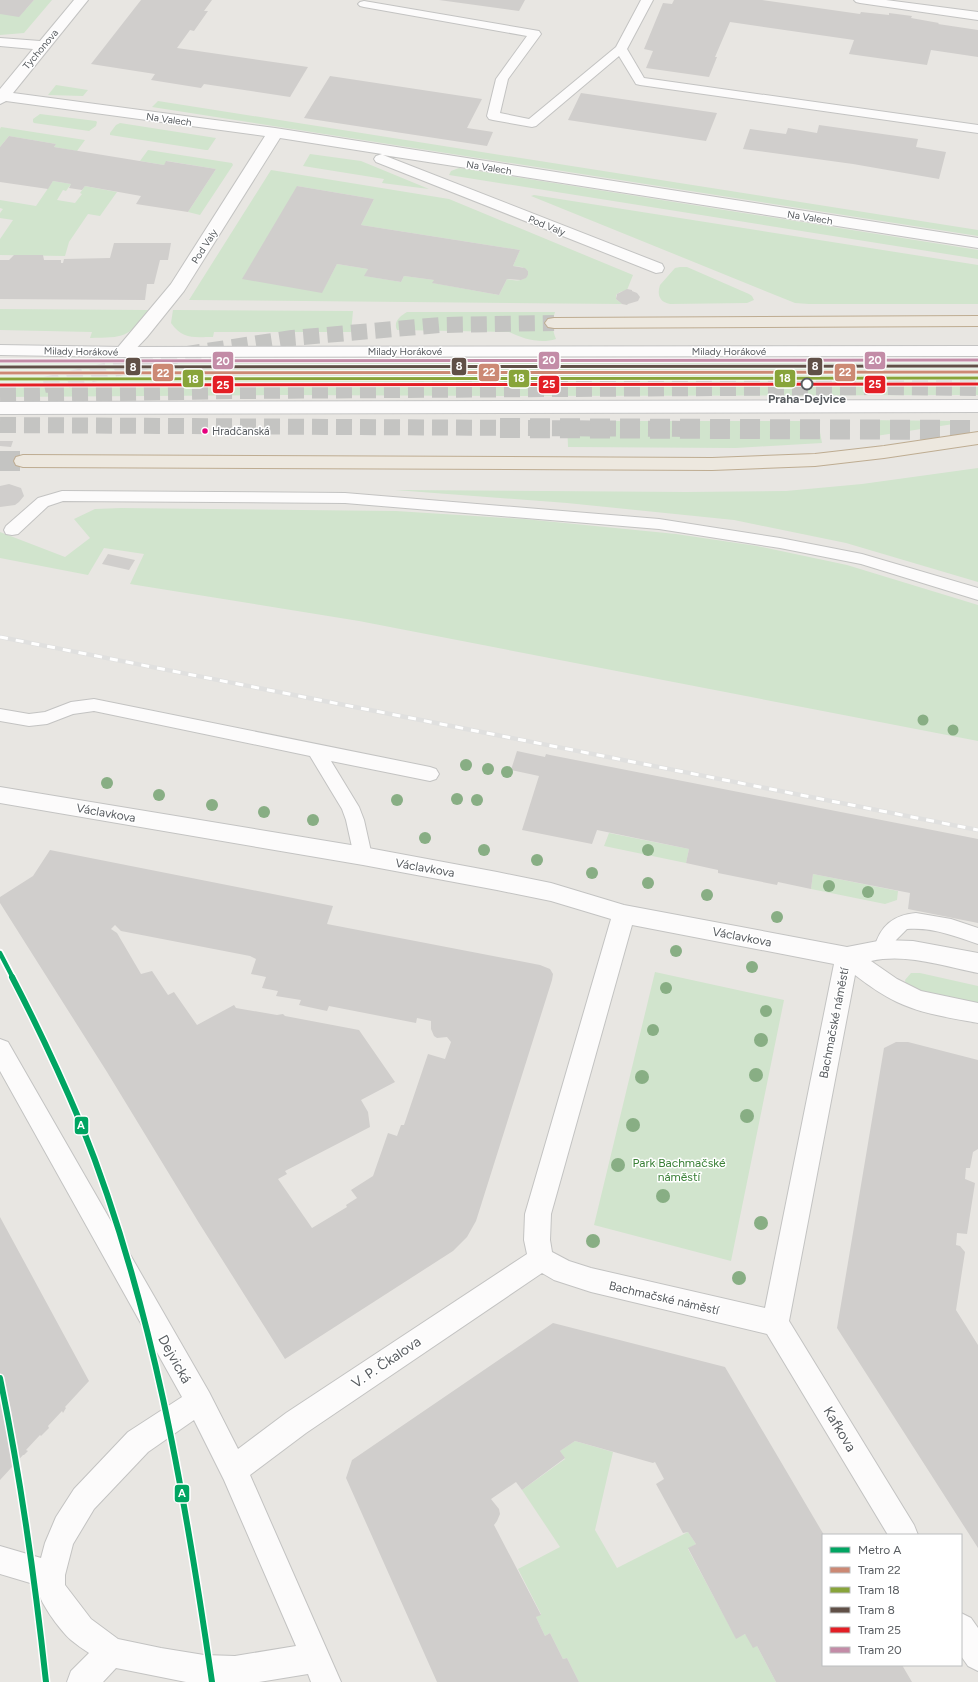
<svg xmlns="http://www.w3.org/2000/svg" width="978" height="1682" font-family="Figtree,sans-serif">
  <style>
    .green { fill: #d1e4cd; fill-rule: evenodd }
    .building { fill: #d0cecc; fill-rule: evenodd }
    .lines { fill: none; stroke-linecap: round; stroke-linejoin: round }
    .highway-tunnel-far1 { stroke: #c4c4c2; stroke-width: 16; stroke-dasharray: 16 8; stroke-linecap: butt }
    .highway-tunnel { stroke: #c4c4c2; stroke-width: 20; stroke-dasharray: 20 10; stroke-linecap: butt }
    .lane-casing { stroke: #c3c3c2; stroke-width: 2 }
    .street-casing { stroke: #c3c3c2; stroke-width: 2 }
    .secondary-casing { stroke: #c4c4c4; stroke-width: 2 }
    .highway-casing { stroke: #beac91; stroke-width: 2 }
    .lane { fill: #fcfbfb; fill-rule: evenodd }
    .street { fill: #fcfbfb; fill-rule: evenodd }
    .secondary { fill: #fcfbfb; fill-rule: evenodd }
    .highway { fill: #ede8df; fill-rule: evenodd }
    .rail-casing { stroke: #e0e0df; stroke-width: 4.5 }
    .rail { stroke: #fff; stroke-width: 3; stroke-dasharray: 8; stroke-linecap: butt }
    .tram-1-casing { stroke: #fff; stroke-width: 5 }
    .tram-2-casing { stroke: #fff; stroke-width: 5 }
    .tram-3-casing { stroke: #fff; stroke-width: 5 }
    .tram-4-casing { stroke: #fff; stroke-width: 5 }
    .tram-5-casing { stroke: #fff; stroke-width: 5 }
    .tram-1 { stroke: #cc8974; stroke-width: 3 }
    .tram-2 { stroke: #88a43a; stroke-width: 3 }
    .tram-3 { stroke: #605047; stroke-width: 3 }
    .tram-4 { stroke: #e31e25; stroke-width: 3 }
    .tram-5 { stroke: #c38ca7; stroke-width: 3 }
    .metro-1-far1-casing { stroke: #fff; stroke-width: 8 }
    .metro-1-casing { stroke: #fff; stroke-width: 9 }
    .metro-1-far1 { stroke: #00a562; stroke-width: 4.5 }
    .metro-1 { stroke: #00a562; stroke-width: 6 }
    .tree { fill: #88ae84 }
    .stop-dot { fill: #fff; stroke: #585c60; stroke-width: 2 }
    .bus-dot { fill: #e5007d; stroke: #fff; stroke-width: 1.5 }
    .labels { text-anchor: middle; stroke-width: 3; stroke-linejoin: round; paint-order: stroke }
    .far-street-label { font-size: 10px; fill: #585c60; stroke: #fff }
    .bus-label { font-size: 11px; fill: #585c60; stroke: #fff; text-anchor: start }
    .stop-label { font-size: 12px; font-weight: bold; fill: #585c60; stroke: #fff }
    .street-label { font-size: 12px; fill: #585c60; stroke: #fff }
    .park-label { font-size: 12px; fill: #3a8037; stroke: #fff }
    .near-street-label { font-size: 14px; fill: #585c60; stroke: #fff }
    .line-badge { stroke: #fff; stroke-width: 1.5 }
    .badge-label { font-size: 11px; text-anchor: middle; font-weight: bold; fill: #fff }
  </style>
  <rect width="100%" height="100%" fill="#e8e6e2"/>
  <path class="green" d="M34,0H52L24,33L0,35V14L26,9Z
    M56,85L88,90L83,96L48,95Z
    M158,101L978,230V236L152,107Z
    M40,114L96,121L97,122L96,126L89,131L34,123L33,122V119Z
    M120,123L216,138L208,150H206L110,135V133L116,125Z
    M1,127L85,140L77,151L54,147L56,144L9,136L0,147V129Z
    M148,150L232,163L233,165L200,215L188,212L216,169L167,161L164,165L140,161Z
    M310,154L361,161L429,189L382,183L384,179L303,166Z
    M459,168L978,250V259L449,175L451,171Z
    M271,170L449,199L633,275L627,290L620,292L616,295V299L622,304L189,300ZM297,186L374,199L361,225L520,250L513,266L522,267L528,271V275C523,282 514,281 507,279L499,295L433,283L434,280L404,276L401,282L365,276L368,269L337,264L322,292Z
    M53,181L71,184L66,191L63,190L57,200L75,203L82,194L80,193L85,186L117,192L100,216L88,214L69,242L65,256L0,255V239L13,220L0,218V213L3,209L0,208V200L36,206Z
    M534,195L978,265V304H809L795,303L531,196Z
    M680,267H687L749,294L752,296L754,300L747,303L670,304C659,302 657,294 660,285L675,268Z
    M0,309L148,310C128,339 124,337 90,338L92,332L0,330Z
    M173,310L353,311L351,332H214L213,337C194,337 183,340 171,323Z
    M407,312H555C552,321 552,330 556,339C540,344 524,339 509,332L397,330C393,322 400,316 407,312Z
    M0,360L978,362V395L507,396L284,395L0,397Z
    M861,420L959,421L960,423L863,438Z
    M567,421H818L822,443L736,448L568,447Z
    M978,468V582L846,543L734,520L567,503L395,490L686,492L786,491L862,484Z
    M121,508L396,511L524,519L676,534L757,546L847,565L978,605V741L359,621L130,584L144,554L104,548L88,575L0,558V532L65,557L90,538L74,519L95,509Z
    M609,833L689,849L686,863L604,846Z
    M813,874L898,891L897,900L885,904L811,889Z
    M655,972L784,1000L731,1261L594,1225Z
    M911,973H920L978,986V1006L915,992L906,985L905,980Z
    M575,1441L613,1452L595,1530L617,1568L688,1532L696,1544L688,1549L736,1638L745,1634L757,1646L776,1682H579L567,1658L563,1659L550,1633L545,1636L536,1617L541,1614L518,1569L560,1547L522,1490L565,1459L560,1451Z"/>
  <path class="building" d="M0,0H34L19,17L0,14Z
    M141,0H212L204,11H208L194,31L190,30L177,48L308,67L290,97L204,84L201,88L151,80L155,74L91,64Z
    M439,0H525L519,11Z
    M674,0H762L860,14L861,12L889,15V13L912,16L911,18L939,23L938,24L978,30V57L931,50L927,65L849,54L854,40L730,22L715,57H717L709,77L646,68L653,51L644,49L663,3L672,4Z
    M330,76L482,99L467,128L493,132L487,146L304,118Z
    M581,93L717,113L706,141L568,120Z
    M819,125L918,139L916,147L946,152L939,179L853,164L743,149L750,129L786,134L788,128L817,133Z
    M9,136L56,144L54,147L164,165L166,161L216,169L188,212L136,204L141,196L85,186L82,190L69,188L71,184L53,181L48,189L0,182V147Z
    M297,186L374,199L361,225L520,250L513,266L525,268L528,271V275L526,278L521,280L507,279L499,295L432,283L434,280L404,276L401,282L364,276L368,269L337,264L322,293L242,279Z
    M114,243H171L168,260H160L154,284H147L145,300L0,299V260H9L14,255H43L44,260H61V263H63L64,259L110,258Z
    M627,289L632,290V291L637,293L640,297L638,301L628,304L627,305L622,304L616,299L617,294Z
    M0,441H13L11,447L0,446Z
    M9,484L21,488L24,496L19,502L15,505L0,507V486Z
    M108,554L135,560L129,570L102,564Z
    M517,751L545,757L546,754L550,755L978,839V923L908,909L910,893L813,874L811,889L778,882L777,885L718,873V870L686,863L689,849L597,830L592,844L522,830L539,776L511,770Z
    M50,850L333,906L327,924L540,965L550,969L553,974L552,980L476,1221L467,1237L453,1251L285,1359L199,1223L107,1072L0,903V897L33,876ZM115,925L121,931L250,956L256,959L251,974L266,977L262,988L278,991L276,996L301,1000L299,1005L327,1011L329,1006L416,1023L417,1018L431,1021V1029L434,1036L437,1038L447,1037L451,1042L445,1059L428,1054L404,1125H401L397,1136L388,1133L373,1176L351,1190L357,1198L346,1205L347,1207L312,1228L278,1179L287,1174L285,1171L370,1127L368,1112L361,1100L395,1082L359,1030L285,1016L283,1014L277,1015L236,1008L234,1005L197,1025L174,992L168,995L152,971L141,974L117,933L111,929Z
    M896,1042H908L978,1060V1149L973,1152L970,1168H966L965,1179L975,1183L967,1234L957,1233L956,1245L960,1246L965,1252L956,1310L978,1345V1548L837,1328L884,1048Z
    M0,1217L89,1381L65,1407L66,1408L63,1413L62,1411L48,1426L49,1428L41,1436L40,1435L26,1450L28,1451L24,1455H23L0,1480Z
    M553,1323L725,1367L824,1535H823V1665H902L912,1682H776L757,1646L753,1648L745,1634L736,1639L688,1548L696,1544L688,1532L683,1533L656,1484L664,1479L655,1462L653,1463L575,1441L560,1451L565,1458L522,1490L516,1482L491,1499L499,1509L500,1514L497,1521L494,1525L541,1615L536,1617L545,1636L550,1633L563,1659L567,1658L579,1682H437L346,1478L352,1460Z"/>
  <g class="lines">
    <path class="highway-tunnel-far1" d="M44,385L167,357L292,338L440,325L554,323
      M0,395L238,391L883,387L978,388
      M0,425L696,429"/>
    <path class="highway-tunnel" d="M500,428L978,430
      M0,461H23"/>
    <g class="lane-casing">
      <path id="lane" d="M641,0H653L627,49L644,78L978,125V133L640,85L636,84L619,56L536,126L532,127L493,120L489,119L487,116L496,79L527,36L364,7L360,6L358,4L360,2L364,1L539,31L541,34L508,79L500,113L529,119L616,47Z
        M854,0H886L978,12V20L860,3L856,2Z
        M62,491L345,493L659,519L780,538L862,554L978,588V600L861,564L780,548L659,529L345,503L63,501L48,506L18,534L12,535L6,534L4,530L6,526L38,498Z
        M94,699L430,767L436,769L439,774L436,779L430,781L331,761L359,807L364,820L372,856L369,861L363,863L357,861L354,856L346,820L342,809L310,756L94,711L73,714L47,724L29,726L0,721V709L29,714L45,712L71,702Z
        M916,913L951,919L978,928V944C954,936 933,927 907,929L896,940L890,954L883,957L876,954L874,949C880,926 893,915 916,913Z"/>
    </g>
    <g class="street-casing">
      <path id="street" d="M74,0H88L13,93L275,128L978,238V248L383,155L662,264L664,268L662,272L656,273L376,162L374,159L376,156L382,154L280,138L184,291L147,337L129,356L123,357L117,356L114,352L171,284L265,136L6,101L0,104V89L33,49L0,46V38L40,41Z
        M0,787L363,847L497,872L551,883L624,905L847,947L883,940L913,941L978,953V973C943,966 906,953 871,961L897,979L921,991L978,1003V1023C951,1018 922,1014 897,1002C882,995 868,985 855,975L789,1321L914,1525L918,1535H888L767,1334L591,1292L554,1280L542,1273L306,1433L250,1475L341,1682H311L308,1674L259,1682H186L116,1668L103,1682H67L71,1671L89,1653C83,1649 77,1645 71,1640C60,1630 37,1600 37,1585L0,1574V1546L41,1558L45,1543L56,1517L74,1489L128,1432L182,1397L0,1071V1039L8,1042L209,1392L238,1449L286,1413L527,1254L524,1240L525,1214L611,919L551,901L497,890L363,865L0,803ZM632,925L834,964L765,1308L591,1268L569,1261L552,1252L550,1240L551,1214ZM194,1420L224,1480L296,1646L235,1656L204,1655L161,1648L118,1639L91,1619L65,1585V1575L73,1544L94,1509L148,1452Z
        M961,1613L971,1618L978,1628V1671L968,1666L961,1656Z"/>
    </g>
    <g class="secondary-casing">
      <path id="secondary" d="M0,345L123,347L978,346V356L123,357L0,355Z
        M978,400V412L0,414V402Z"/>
    </g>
    <g class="highway-casing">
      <path id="highway" d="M978,316V326L554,328L548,327L545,323L548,319L554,318Z
        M978,432V444L884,458L815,466L712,470L23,467L16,465L14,461L16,457L23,455L712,458L815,454L884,446Z"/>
    </g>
    <use href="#lane" class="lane"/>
    <use href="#street" class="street"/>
    <use href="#secondary" class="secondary"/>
    <use href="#highway" class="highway"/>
    <g class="rail-casing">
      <path id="rail" d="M0,637L978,830"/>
    </g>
    <use href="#rail" class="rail"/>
    <g class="tram-1-casing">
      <path id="tram-1" d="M0,373L978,372"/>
    </g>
    <g class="tram-2-casing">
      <path id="tram-2" d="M0,379L978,378"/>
    </g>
    <g class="tram-3-casing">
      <path id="tram-3" d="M0,367L978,366"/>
    </g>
    <g class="tram-4-casing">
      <path id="tram-4" d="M0,385L978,384"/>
    </g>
    <g class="tram-5-casing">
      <path id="tram-5" d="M0,361L978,360"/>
    </g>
    <use href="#tram-1" class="tram-1"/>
    <use href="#tram-2" class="tram-2"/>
    <use href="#tram-3" class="tram-3"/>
    <use href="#tram-4" class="tram-4"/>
    <use href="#tram-5" class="tram-5"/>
    <g class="metro-1-far1-casing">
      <path id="metro-1-far1" d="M0,953L13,978"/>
    </g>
    <g class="metro-1-casing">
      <path id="metro-1" d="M12,977C37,1025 60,1074 81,1124C152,1300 185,1495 212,1682
        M0,1378C21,1479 35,1580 46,1682"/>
    </g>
    <use href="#metro-1-far1" class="metro-1-far1"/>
    <use href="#metro-1" class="metro-1"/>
  </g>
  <g class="tree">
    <circle cx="923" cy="720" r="5.5"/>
    <circle cx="953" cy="730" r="5.5"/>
    <circle cx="466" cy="765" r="6"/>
    <circle cx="488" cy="769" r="6"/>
    <circle cx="507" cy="772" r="6"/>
    <circle cx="107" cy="783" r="6"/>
    <circle cx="159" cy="795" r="6"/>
    <circle cx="457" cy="799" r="6"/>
    <circle cx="397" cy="800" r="6"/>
    <circle cx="477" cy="800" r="6"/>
    <circle cx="212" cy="805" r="6"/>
    <circle cx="264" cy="812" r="6"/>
    <circle cx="313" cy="820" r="6"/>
    <circle cx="425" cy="838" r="6"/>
    <circle cx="484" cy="850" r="6"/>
    <circle cx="648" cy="850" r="6"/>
    <circle cx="537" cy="860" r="6"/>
    <circle cx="592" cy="873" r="6"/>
    <circle cx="648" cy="883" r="6"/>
    <circle cx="829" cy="886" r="6"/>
    <circle cx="868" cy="892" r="6"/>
    <circle cx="707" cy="895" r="6"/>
    <circle cx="777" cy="917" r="6"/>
    <circle cx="676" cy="951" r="6"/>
    <circle cx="752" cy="967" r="6"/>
    <circle cx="666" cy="988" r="6"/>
    <circle cx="766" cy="1011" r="6"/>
    <circle cx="653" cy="1030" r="6"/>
    <circle cx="761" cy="1040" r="7"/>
    <circle cx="756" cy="1075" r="7"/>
    <circle cx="642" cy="1077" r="7"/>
    <circle cx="747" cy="1116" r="7"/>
    <circle cx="633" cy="1125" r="7"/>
    <circle cx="618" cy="1165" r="7"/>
    <circle cx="663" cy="1196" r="7"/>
    <circle cx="761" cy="1223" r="7"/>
    <circle cx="593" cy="1241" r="7"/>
    <circle cx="739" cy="1278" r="7"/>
  </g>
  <circle class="stop-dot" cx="807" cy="384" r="5.5"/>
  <circle class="bus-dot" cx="205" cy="431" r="3.5"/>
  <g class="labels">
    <g class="far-street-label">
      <text transform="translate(40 49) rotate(-50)" y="4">Tychonova</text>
      <text transform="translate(169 119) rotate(8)" y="4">Na Valech</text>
      <text transform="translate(489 167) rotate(9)" y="4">Na Valech</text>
      <text transform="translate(810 217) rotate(9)" y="4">Na Valech</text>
      <text transform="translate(547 225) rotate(22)" y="4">Pod Valy</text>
      <text transform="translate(204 246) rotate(-57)" y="4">Pod Valy</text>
      <text transform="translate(81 351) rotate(1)" y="4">Milady Horákové</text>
      <text x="405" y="355">Milady Horákové</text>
      <text x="729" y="355">Milady Horákové</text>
    </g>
    <g class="bus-label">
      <text x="212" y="435">Hradčanská</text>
    </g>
    <g class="stop-label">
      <text x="807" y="403">Praha-Dejvice</text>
    </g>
    <g class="street-label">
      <text transform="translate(106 813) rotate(10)" y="4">Václavkova</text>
      <text transform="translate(425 868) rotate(10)" y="4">Václavkova</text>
      <text transform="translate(742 937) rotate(11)" y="4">Václavkova</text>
      <text transform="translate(834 1023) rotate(-79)" y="4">Bachmačské náměstí</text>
      <text transform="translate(664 1298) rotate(13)" y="4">Bachmačské náměstí</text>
    </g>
    <g class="park-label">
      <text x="679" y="1167">Park Bachmačské<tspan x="679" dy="14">náměstí</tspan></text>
    </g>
    <g class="near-street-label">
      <text transform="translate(175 1359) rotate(61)" y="5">Dejvická</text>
      <text transform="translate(386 1362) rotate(-34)" y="5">V. P. Čkalova</text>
      <text transform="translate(840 1429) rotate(59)" y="5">Kafkova</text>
    </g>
  </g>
  <g class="line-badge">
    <rect x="864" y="351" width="22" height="19" rx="4" fill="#c38ca7"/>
    <rect x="538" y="351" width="22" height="19" rx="4" fill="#c38ca7"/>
    <rect x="212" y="351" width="22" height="19" rx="4" fill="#c38ca7"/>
    <rect x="807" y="357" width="16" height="19" rx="4" fill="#605047"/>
    <rect x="451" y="357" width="16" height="19" rx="4" fill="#605047"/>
    <rect x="125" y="357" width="16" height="19" rx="4" fill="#605047"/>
    <rect x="834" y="363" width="22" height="19" rx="4" fill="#cc8974"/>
    <rect x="478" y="363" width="22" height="19" rx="4" fill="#cc8974"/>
    <rect x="152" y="363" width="22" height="19" rx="4" fill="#cc8974"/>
    <rect x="774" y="369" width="22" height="19" rx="4" fill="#88a43a"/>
    <rect x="508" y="369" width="22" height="19" rx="4" fill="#88a43a"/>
    <rect x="182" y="369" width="22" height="19" rx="4" fill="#88a43a"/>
    <rect x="864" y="375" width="22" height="19" rx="4" fill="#e31e25"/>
    <rect x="538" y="375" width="22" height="19" rx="4" fill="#e31e25"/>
    <rect x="212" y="375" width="22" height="19" rx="4" fill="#e31e25"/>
    <rect x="74" y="1116" width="15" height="19" rx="4" fill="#00a562"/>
    <rect x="174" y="1484" width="16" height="19" rx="4" fill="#00a562"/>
  </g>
  <g class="badge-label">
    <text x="875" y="364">20</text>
    <text x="549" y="364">20</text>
    <text x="223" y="365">20</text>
    <text x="815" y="370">8</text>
    <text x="459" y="370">8</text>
    <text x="133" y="371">8</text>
    <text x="845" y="376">22</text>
    <text x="489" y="376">22</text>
    <text x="163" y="377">22</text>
    <text x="785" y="382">18</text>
    <text x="519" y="382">18</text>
    <text x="193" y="383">18</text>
    <text x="875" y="388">25</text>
    <text x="549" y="388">25</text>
    <text x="223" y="389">25</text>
    <text x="81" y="1129">A</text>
    <text x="182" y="1497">A</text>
  </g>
  <rect x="822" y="1534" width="140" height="132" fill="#ffffff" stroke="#bcbebf"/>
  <rect x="830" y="1547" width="20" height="6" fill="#00a562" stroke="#bcbebf"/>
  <text x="858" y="1554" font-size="12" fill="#585c60">Metro A</text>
  <rect x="830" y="1567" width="20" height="6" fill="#cc8974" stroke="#bcbebf"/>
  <text x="858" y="1574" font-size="12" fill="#585c60">Tram 22</text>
  <rect x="830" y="1587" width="20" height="6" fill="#88a43a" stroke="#bcbebf"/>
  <text x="858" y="1594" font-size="12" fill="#585c60">Tram 18</text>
  <rect x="830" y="1607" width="20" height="6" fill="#605047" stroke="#bcbebf"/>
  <text x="858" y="1614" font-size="12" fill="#585c60">Tram 8</text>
  <rect x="830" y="1627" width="20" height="6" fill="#e31e25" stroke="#bcbebf"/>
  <text x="858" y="1634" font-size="12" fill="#585c60">Tram 25</text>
  <rect x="830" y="1647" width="20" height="6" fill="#c38ca7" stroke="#bcbebf"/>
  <text x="858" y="1654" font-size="12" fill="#585c60">Tram 20</text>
</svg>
